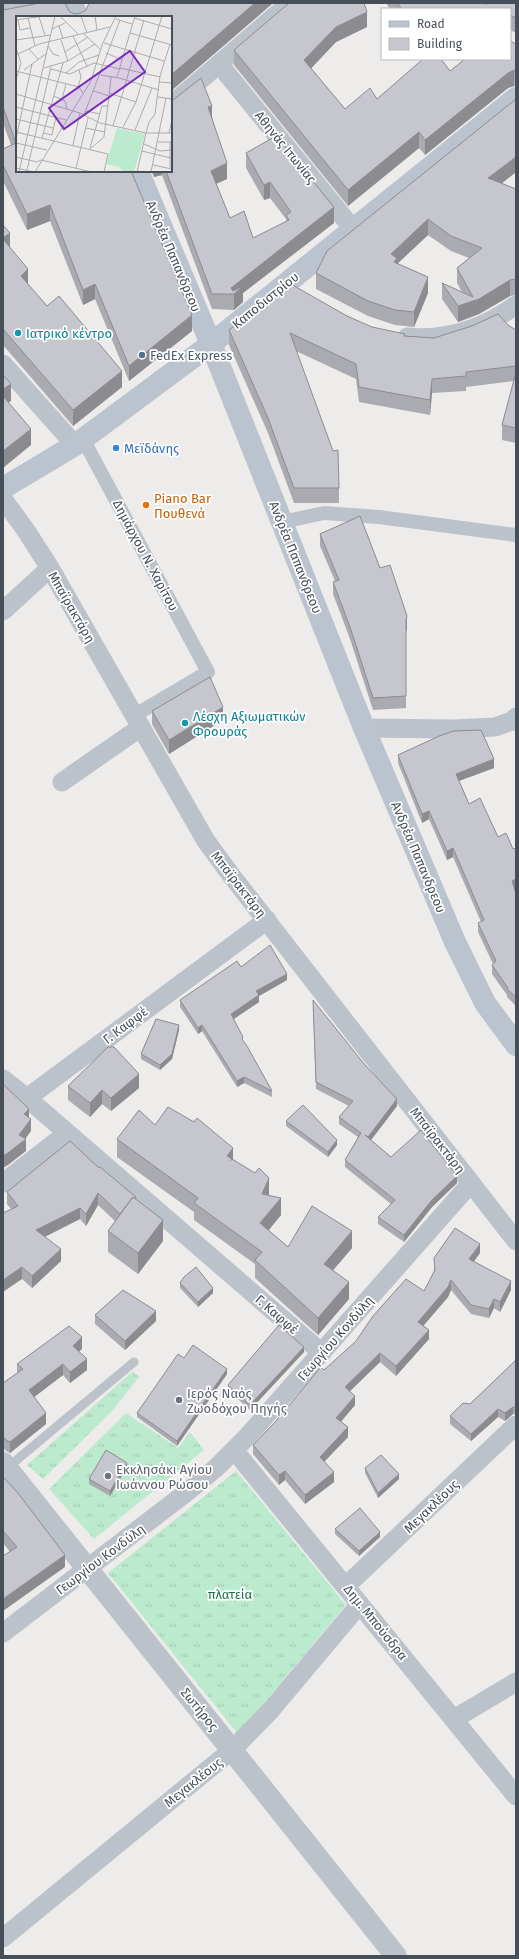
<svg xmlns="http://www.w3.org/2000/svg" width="519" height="1959" font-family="'Fira Sans',sans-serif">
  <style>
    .grass { fill: url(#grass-tufts) }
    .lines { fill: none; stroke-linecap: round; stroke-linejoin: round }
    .service { stroke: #bbc2ca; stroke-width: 9 }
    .pedestrian { stroke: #bbc2ca; stroke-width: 14 }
    .minor { stroke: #bbc2ca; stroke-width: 19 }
    .tertiary { stroke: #bbc2ca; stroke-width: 22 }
    .secondary { stroke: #bac3ce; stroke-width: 22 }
    .wall { fill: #aaabb1 }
    .shaded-wall { fill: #8b8b90 }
    .building { fill: #c6c7ce; stroke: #8b8b90 }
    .culture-dot { fill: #0f9aa8; stroke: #fff; stroke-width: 1.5 }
    .service-dot { fill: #5c6f8a; stroke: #fff; stroke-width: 1.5 }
    .shop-dot { fill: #3f7fe0; stroke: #fff; stroke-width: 1.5 }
    .food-dot { fill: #e8710a; stroke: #fff; stroke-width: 1.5 }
    .worship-dot { fill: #6b7280; stroke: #fff; stroke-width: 1.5 }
    .labels { text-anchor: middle; stroke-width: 3.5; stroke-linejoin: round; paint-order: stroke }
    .street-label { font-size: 13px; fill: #464e57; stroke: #fff }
    .culture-label { font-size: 13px; fill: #0d838f; stroke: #fff; text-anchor: start }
    .service-label { font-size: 13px; fill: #4e5e75; stroke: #fff; text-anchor: start }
    .shop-label { font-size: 13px; fill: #366cbe; stroke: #fff; text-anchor: start }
    .food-label { font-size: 13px; fill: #c56008; stroke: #fff; text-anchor: start }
    .worship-label { font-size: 13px; fill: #5b616d; stroke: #fff; text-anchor: start }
    .park-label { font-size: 13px; fill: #1d714a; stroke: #fff }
    .inset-road { fill: none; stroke: #abacb0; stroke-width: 1 }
    .view { fill: #7b2cbf; fill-opacity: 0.15; stroke: #7b2cbf; stroke-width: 2 }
    .inset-edge { fill: none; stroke: #464e57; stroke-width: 2 }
  </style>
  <defs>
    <pattern id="grass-tufts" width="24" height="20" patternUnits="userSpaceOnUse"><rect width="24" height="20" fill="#bceacf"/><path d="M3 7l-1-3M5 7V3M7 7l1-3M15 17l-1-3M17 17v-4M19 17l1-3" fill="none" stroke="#a3cab4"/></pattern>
  </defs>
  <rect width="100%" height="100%" fill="#eeebeb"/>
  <path class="grass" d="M133,1371L139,1377L113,1410L43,1479L27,1465Z
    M126,1413L178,1448L190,1432L204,1450L94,1539L49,1489Z
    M236,1471L346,1605L238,1734L108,1573Z"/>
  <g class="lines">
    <path class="service" d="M7,1468L134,1362"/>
    <path class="pedestrian" d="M3,9L46,3
      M83,439L208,672L135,715
      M282,522L324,513L379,517L516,535"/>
    <path class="minor" d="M219,64L353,229
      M171,105L290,3
      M407,337C448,341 483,329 516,305
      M3,364L75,445
      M3,499L25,529L50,568L206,841L231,875L516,1241
      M3,611L50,568
      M364,728L454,729L495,727L512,721L516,717
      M62,782L141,727
      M267,920L27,1098L322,1353
      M3,1079L27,1098
      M3,1183L62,1137L69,1134
      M234,1450L516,1796
      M346,1586L516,1425
      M3,1633L187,1492L216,1468L245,1439L471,1183
      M454,1719L516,1682
      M3,1938L232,1750L270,1711L360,1604"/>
    <path class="tertiary" d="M3,1463L396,1956"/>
    <path class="secondary" d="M72,3L77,17
      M138,171L211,344L364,728L455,942L485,1003L516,1045
      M3,488L75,445L211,344L516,98"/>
  </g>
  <path class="wall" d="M88,3H273L171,91V17H17L192,331L129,381L95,299L83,305L50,221L27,230L3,181V149L11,145L3,123V10L69,11L74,14L81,13L86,10L88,7Z
    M386,3H481L487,4L516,3V33L510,30V9H390Z
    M367,27L336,42L311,68L345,109L377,99L450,71L516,44V86H514L508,88L425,155L419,148L348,206L234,65V50Z
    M516,99V172L501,184L516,189V295L510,296L479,314L458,322L442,299V283L462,292L457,283V268L469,258L451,251L428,235L397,264L428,293L414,327L395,325L368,316L316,289V273Z
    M212,117L227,179L216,184L230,218L253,238L286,222V219L270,198L264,200L246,168V153L334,223L243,293V302L234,310L212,309L162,175L154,177L151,171H171Z
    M3,225L10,247L28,285L47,306L122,387L73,426L3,345Z
    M347,316L372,327L405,336L434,338L508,325L516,330V443L502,440V425L514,381L466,387V391L432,393L430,415L359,402L356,379L296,351L339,488V503H294L268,433L229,345V330Z
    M320,534L380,568L407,628L406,632V708L373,710L350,639L333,594V582L335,581L320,546Z
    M152,711L223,720L169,754L152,724Z
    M398,755L494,768L459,781L469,804L498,837L513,849L516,848V888L514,889L516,894V1006L507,997V995L492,974V965L493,964L478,932V923L481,922L453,857L447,860L429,819L422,823L398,763Z
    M241,967L287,980L259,996V1002L233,1019L243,1041L272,1091V1097L244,1083L237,1087L202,1031L198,1034L180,1007V1000Z
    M313,1007L397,1106L371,1140L391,1157L457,1183L432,1207L404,1242L378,1224V1217L391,1204L345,1167V1160L358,1137L339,1124V1117L349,1106L316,1089Z
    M179,1030L172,1059L160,1070L141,1059V1054Z
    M68,1086L139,1088L111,1111L102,1104L90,1117L68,1100Z
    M286,1121L337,1145L328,1157L286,1126Z
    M155,1125L233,1159L269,1195L281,1215L268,1230L288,1247L352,1248L333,1270L349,1299L318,1335L255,1278V1264L194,1220V1212L117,1157V1139Z
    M99,1168L136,1200L163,1241L138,1274L108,1252V1231L115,1221L98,1205L86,1226L80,1219L45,1237L61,1261L32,1288L22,1279L11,1209L7,1204V1192Z
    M480,1253L474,1261L511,1290L500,1312L494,1308L489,1318L471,1314L451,1290L448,1297L423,1326L429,1339L396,1376L380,1362L350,1391L355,1405L341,1422L348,1437L324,1462L334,1482L305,1504L285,1480L279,1485L253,1454V1445L324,1370L424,1291L434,1271V1258Z
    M180,1283L213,1293L198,1307L180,1288Z
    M95,1315L156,1321L125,1350L95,1324Z
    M82,1349L79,1351L87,1370L70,1383L63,1375L34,1397L46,1424L10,1453L6,1451L3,1447V1383L17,1373V1364Z
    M304,1352L250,1410L228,1390V1385Z
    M184,1358L227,1374L177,1446L137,1417V1413Z
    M516,1360V1415L513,1414L505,1421L498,1417L471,1441L450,1424V1416L470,1404Z
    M127,1467L110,1496L89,1484V1479Z
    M365,1468L399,1479L378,1498L365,1473Z
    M3,1477L65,1567L10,1552L3,1543Z
    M335,1529L380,1537L359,1556L335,1534Z"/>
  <path class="shaded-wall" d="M255,3H273L171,91V75Z
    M367,12V27L336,42L304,76V60L336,27Z
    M514,70V86L508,88L425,155V140L508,73Z
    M212,106V121L208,107Z
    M419,132V148L348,206V190Z
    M516,157V172L488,194V178Z
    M227,163V179L211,186V171Z
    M154,171H162V175L154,177Z
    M270,182V198L264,200V185Z
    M50,205V221L27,230V214Z
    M334,207V223L243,293V302L234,310V294L231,288Z
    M428,219V235L397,264V273L391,254Z
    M10,233V249L3,238Z
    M28,269V285L21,276Z
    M428,277V293L414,327V312Z
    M510,280V296L479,314L458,322V306Z
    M95,284V299L83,305V290Z
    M192,315V331L129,381V366Z
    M122,371V387L73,426V410Z
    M432,379V393L430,415V400Z
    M11,384V401L3,406V389Z
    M31,429V445L3,468V451Z
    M407,616V628L406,632V620Z
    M223,707V720L169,754V740Z
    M494,759V768L456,782V774Z
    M429,811V819L422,823V814Z
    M453,848V857L447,860V851Z
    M516,879V888L512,890V881Z
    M287,974V980L259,996V1002L231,1021V1014L256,991Z
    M179,1025V1030L172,1059L160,1070V1065Z
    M202,1025V1031L198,1034V1028Z
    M139,1074V1088L111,1111V1098Z
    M244,1077V1083L237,1087V1081Z
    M102,1090V1104L90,1117V1103Z
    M397,1099V1106L368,1144V1137Z
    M29,1109V1121L24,1114Z
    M31,1119V1131L23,1142L26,1139V1151L8,1165L3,1168V1156Z
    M337,1140V1145L328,1157V1152Z
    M233,1148V1166L227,1156Z
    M457,1176V1183L432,1207L404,1242V1235L432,1200Z
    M269,1178V1195L262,1194Z
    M98,1193V1205L86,1226V1214Z
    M281,1198V1215L260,1241V1223Z
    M80,1208V1219L36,1241V1230Z
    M163,1220V1241L138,1274V1253Z
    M352,1231V1248L324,1281V1264Z
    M480,1244V1253L469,1268V1259Z
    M61,1249V1261L32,1288V1276Z
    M22,1267V1279L3,1292V1280Z
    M451,1280V1290L448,1297L418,1332V1322Z
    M511,1281V1290L500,1312V1302Z
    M349,1282V1299L318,1335V1318Z
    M213,1288V1293L198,1307V1302Z
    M494,1299V1308L489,1318V1309Z
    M156,1311V1321L125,1350V1341Z
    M429,1330V1339L396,1376V1366Z
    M82,1337V1349L73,1357V1346Z
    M304,1347V1352L250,1410V1405Z
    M380,1353V1362L345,1396V1387Z
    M87,1359V1370L70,1383V1372Z
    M63,1364V1375L29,1401V1390Z
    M227,1369V1374L177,1446V1441Z
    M355,1396V1405L336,1427V1418Z
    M513,1407V1414L505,1421V1413Z
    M498,1409V1417L471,1441V1434Z
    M46,1413V1424L10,1453V1442Z
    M348,1427V1437L320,1466V1457Z
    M127,1463V1467L110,1496V1491Z
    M285,1471V1480L279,1485V1475Z
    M334,1472V1482L305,1504V1495Z
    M399,1474V1479L378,1498V1493Z
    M380,1532V1537L359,1556V1551Z
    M65,1555V1567L3,1611V1599Z"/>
  <path class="building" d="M40,3H65L69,11L74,14L81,13L86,10L89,3H255L171,75V17H17V171H131L192,315L129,366L95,284L83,290L50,205L27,214L3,165V149L16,143L3,107V10Z
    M289,3H364L367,12L336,27L304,60L345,109L370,88L377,99L423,59H441L450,71L465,59H510V41L516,44V70H514L508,73L425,140L419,132L348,190L234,50Z
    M397,3H481L487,4L489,3H516V18L510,15V9H402Z
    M201,78L212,106L208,107L227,163L211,171L230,218L244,211L253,238L289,220L286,215L291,212L270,182L264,185L246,153L276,136L334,207L231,288L233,291L243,286L234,294H212L166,171H171V100H173Z
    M516,99V157L488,178L516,189V279L510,280L479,299L458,306L442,283L473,297L457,268L482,248L451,236L428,219L391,254L397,258L394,262L428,277L414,312L395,310L368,301L316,273L327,251Z
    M3,225L10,233L3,238Z
    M3,239L28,269L21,276L47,306L59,296L122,371L73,410L3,329Z
    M289,283L347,316L372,327L405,334L404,336L434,338L472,326L498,314L508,325L516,330V366L466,372V376L432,379L430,400L359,387L356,364L290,333L333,451L338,450L339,488H294L268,418L229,330Z
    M516,372V428L502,425Z
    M3,375L11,384L3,389Z
    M3,396L31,429L3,451Z
    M360,516L380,568L390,565L407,616L406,620V696L373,698L350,627L333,582L339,580L320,534Z
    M210,677L223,707L169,740L152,711Z
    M481,730L494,759L456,774L469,804L480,798L498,837L506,833L513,849L516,848V879L512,881L516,894V997L507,989L508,988L492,965L496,961L478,923L484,920L453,848L447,851L429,811L422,814L398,755L439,736L454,731Z
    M270,945L287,974L256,991L259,995L231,1014L243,1037L242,1039L247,1046L272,1091L244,1077L237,1081L202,1025L198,1028L180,1000L237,961L241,967Z
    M313,1000L365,1065L397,1099L368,1137L365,1135L391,1157L421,1130L457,1176L432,1200L404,1235L378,1217L395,1200L345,1160L361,1133L339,1117L353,1101L316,1082Z
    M156,1019L179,1025L172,1054L160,1065L141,1054Z
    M108,1047H114L139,1074L111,1098L102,1090L90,1103L68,1086Z
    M3,1084L29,1109L24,1114L31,1119L19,1135L26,1139L8,1153L3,1156Z
    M303,1105L337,1140L328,1152L286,1121Z
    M168,1107L194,1122L197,1118L233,1148L227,1156L232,1159L230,1161L232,1159L255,1173L259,1168L269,1178L262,1194L281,1198L260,1223L288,1247L312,1206L352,1231L324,1264L349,1282L318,1318L255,1260L262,1252L194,1203L198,1198L117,1139L139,1110L155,1125Z
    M70,1141L99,1168L100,1167L136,1197L135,1199L133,1197L120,1214L98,1193L86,1214L80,1208L36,1230L61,1249L32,1276L22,1267L3,1280V1213L18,1206L7,1192Z
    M133,1197L163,1220L138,1253L108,1231Z
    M455,1228L480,1244L469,1259L511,1281L500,1302L494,1299L489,1309L471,1305L451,1280L448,1287L418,1322L429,1330L396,1366L380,1353L345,1387L355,1396L336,1418L348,1427L320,1457L334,1472L305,1495L285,1471L279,1475L253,1445L276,1421L321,1367L324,1370L356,1341L373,1316L406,1279L424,1291L435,1270L434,1258Z
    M196,1267L213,1288L198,1302L180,1283L184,1277Z
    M123,1290L156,1311L125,1341L95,1315Z
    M279,1325L304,1347L250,1405L228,1385Z
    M69,1326L82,1337L73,1346L87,1359L70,1372L63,1364L29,1390L46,1413L10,1442L6,1440L3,1436V1383L23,1369L17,1364Z
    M193,1345L227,1369L177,1441L137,1413L178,1354L184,1358Z
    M516,1360V1407H513L505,1413L498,1409L471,1434L450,1416L463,1403L470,1404Z
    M106,1450L127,1463L110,1491L89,1479Z
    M381,1455L399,1474L378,1493L365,1468Z
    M3,1477L18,1493L65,1555L3,1599V1556L17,1547L3,1531Z
    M360,1508L380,1532L359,1551L335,1529Z"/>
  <g class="culture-dot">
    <circle cx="18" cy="333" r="4"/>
    <circle cx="185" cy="723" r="4"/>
  </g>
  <circle class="service-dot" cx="142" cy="355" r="4"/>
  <circle class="shop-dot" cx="116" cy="448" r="4"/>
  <circle class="food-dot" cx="146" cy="505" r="4"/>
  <g class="worship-dot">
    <circle cx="179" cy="1400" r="4"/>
    <circle cx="108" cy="1476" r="4"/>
  </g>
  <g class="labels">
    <g class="street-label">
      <text transform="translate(286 147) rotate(51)" y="5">Αθηνάς Ιτωνίας</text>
      <text transform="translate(174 256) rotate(67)" y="5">Ανδρέα Παπανδρεου</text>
      <text transform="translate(265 300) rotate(-39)" y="5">Καποδιστρίου</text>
      <text transform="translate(146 555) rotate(62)" y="5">Δημάρχου Ν. Χαρίτου</text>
      <text transform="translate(296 557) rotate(68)" y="5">Ανδρέα Παπανδρεου</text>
      <text transform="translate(72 607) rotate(60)" y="5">Μπαϊρακτάρη</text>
      <text transform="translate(419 857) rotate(67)" y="5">Ανδρέα Παπανδρεου</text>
      <text transform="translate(239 884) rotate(52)" y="5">Μπαϊρακτάρη</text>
      <text transform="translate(125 1025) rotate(-37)" y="5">Γ. Καφφέ</text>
      <text transform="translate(438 1140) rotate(52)" y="5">Μπαϊρακτάρη</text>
      <text transform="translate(277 1314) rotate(41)" y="5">Γ. Καφφέ</text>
      <text transform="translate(335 1338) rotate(-49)" y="5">Γεωργίου Κονδύλη</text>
      <text transform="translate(431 1506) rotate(-44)" y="5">Μεγακλέους</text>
      <text transform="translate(100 1559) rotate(-37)" y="5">Γεωργίου Κονδύλη</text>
      <text transform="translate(376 1622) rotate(51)" y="5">Δημ. Μπούσδρα</text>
      <text transform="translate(200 1709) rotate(51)" y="5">Σωτήρος</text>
      <text transform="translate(193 1782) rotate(-39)" y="5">Μεγακλέους</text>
    </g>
    <g class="culture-label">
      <text x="26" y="338">Ιατρικό κέντρο</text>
      <text x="193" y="721">Λέσχη Αξιωματικών<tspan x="193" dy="15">Φρουράς</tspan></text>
    </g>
    <g class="service-label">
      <text x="150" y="360">FedEx Express</text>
    </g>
    <g class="shop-label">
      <text x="124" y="453">Μεϊδάνης</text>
    </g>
    <g class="food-label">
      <text x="154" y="503">Piano Bar<tspan x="154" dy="15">Πουθενά</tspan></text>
    </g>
    <g class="worship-label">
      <text x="187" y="1398">Ιερός Ναός<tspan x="187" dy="15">Ζωοδόχου Πηγής</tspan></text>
      <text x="116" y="1474">Εκκλησάκι Αγίου<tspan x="116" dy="15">Ιωάννου Ρώσου</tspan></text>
    </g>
    <g class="park-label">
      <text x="230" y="1599">πλατεία</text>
    </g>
  </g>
  <g transform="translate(16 16)">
    <rect width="156" height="156" fill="#eeebeb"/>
    <path d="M101,112L129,118L118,156H107L103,151L90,148Z" fill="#bceacf"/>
    <path class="inset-road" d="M44,0L62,18M65,0L71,17M79,0L81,14M23,1L29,19M12,2L19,30M118,2L156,13M100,3L116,8M0,4L27,0M2,4L4,14L14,12M43,10L47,23M36,13L49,7M114,17L156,29M68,18L84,33M57,20L71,50M0,24L35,19M45,24L52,45M88,27L148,45M154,28L144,60L139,98L133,106L130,117H156M32,30L37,38L43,40M0,32L5,47L0,64M13,33L22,43M49,36L72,21M90,37L106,44M0,39L23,28L94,11M28,52L52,45L79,28M104,52L144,61M35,53L54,58L78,47L104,53M8,54L31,37M0,55L63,71L67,77M50,57L63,46L83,39M84,59L103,62L143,74M101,61L119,0M143,66L156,67M62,71L65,61L63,54M78,75L93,80L95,61M93,77L120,86M0,78L64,97L84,107L130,117L121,156M38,80L49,85L51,93M142,81L156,83M46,83L50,68M0,91L50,104M70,95L84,98M68,99L104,4M0,103L37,112M97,110L128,4M107,111L120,86L146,0M70,112L89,116M119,114L136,72M0,116L92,138L88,156M27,117L36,119L40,101M153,117L156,104M26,122L47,47M0,123L16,48M142,126H156M0,127L31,134M128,128L144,135L156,134M57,129L64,97M74,132L86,90H92M74,133L88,121L93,80M126,135L155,142M0,141L21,146L25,144L76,156M137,149L156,153M0,152L18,156M60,152L72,102M154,152V126M11,154L35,51M3,156L39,0M19,156L75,65L86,29L100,0M135,156L150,82"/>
    <path class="view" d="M114,35L129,56L48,113L33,92Z"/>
    <rect width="156" height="156" class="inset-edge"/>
  </g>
  <rect width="519" height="1959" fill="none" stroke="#464e57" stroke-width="8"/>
  <rect x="381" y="8" width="130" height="52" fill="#ffffff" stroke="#b5b8bc"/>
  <rect x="389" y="21" width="20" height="6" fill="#bac3ce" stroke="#b5b8bc"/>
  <text x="417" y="28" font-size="12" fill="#464e57">Road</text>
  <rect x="389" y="38" width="20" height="12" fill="#c6c7ce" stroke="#b5b8bc"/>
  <text x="417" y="48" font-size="12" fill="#464e57">Building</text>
</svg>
